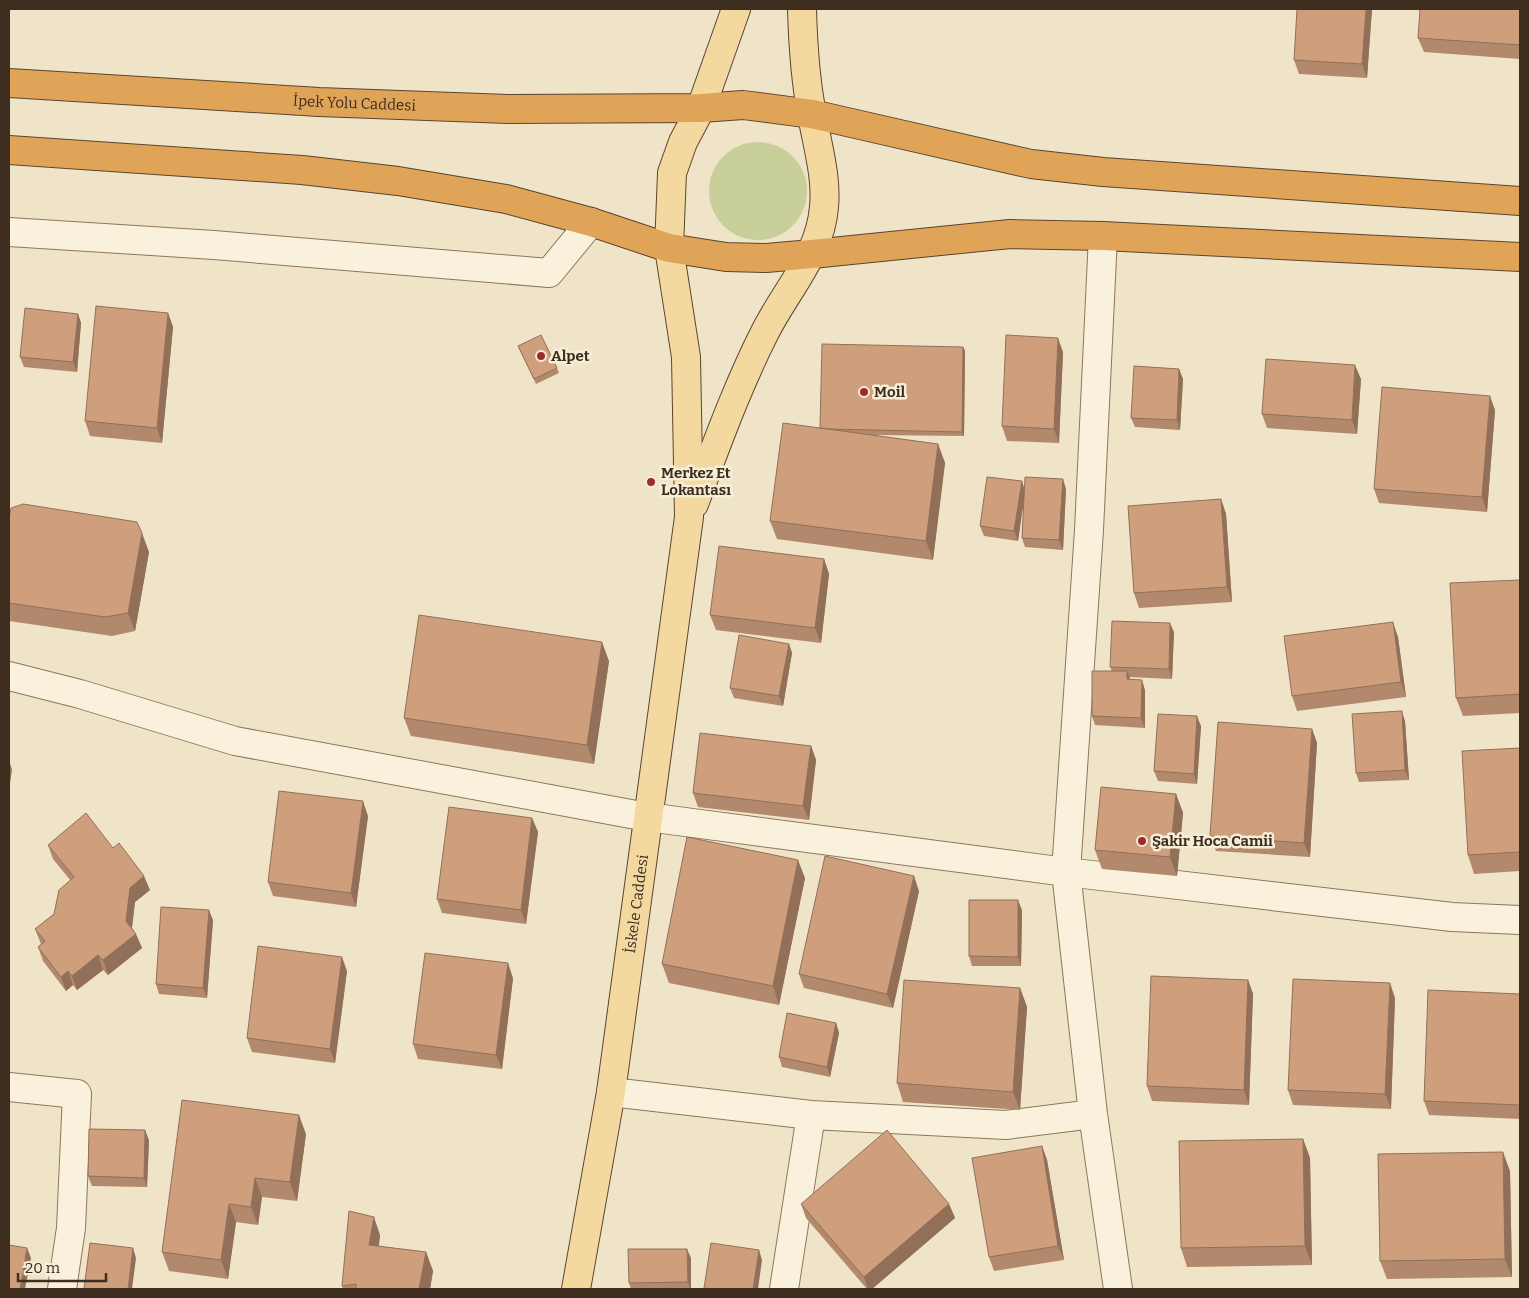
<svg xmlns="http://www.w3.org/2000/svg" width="1529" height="1298" font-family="Bitter,serif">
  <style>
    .green { fill: #c9cf9b }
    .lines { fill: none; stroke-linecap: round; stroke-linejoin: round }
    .minor-casing { stroke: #8d765c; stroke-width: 30 }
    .major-casing { stroke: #5b4430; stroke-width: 30 }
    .highway-casing { stroke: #5b4430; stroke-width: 30 }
    .minor { stroke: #faf1dc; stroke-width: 28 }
    .major { stroke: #f3d9a0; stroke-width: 28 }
    .highway { stroke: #e0a458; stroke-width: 28 }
    .wall { fill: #b2896c }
    .shaded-wall { fill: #916f58 }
    .building { fill: #cf9f7d; stroke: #916f58 }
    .poi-dot { fill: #9e2a2b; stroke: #f7eed8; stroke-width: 2 }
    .labels { text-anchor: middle; stroke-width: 5; stroke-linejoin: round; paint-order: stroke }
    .street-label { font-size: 15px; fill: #3d2e20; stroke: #f7eed8 }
    .poi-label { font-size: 15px; font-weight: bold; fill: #3d2e20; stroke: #f7eed8; text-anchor: start }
  </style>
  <rect width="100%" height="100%" fill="#f0e4c8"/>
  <path class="green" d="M709 191a49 49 0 1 1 98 0a49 49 0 1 1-98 0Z"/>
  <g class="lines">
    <g class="minor-casing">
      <path id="minor" d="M9,232L214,245L549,273L591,222
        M1103,236L1089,530L1066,872L1093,1114L1118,1289
        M9,676L80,694L235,741L647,817L1066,872L1452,917L1520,920
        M9,1087L77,1094L71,1228L62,1289
        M611,1092L811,1115L1006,1125L1093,1114
        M784,1289L811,1115"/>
    </g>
    <g class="major-casing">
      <g id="major">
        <path d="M694,504C716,446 737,387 765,332C786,290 820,256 824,207C827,176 817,145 812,114C805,79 803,45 802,9"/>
        <path id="s1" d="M576,1289L611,1092L689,517L686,357L669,248L672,173L683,142L701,108L736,9"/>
      </g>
    </g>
    <g class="highway-casing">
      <g id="highway">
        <path id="s2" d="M9,83L319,102L508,109L701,108L743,105L812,114L1031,164L1103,172L1520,201"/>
        <path d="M9,150L302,170L398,181L506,199L591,222L669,248L726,257L766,258L812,254L1010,234L1103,236L1520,257"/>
      </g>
    </g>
    <use href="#minor" class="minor"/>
    <use href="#major" class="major"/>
    <use href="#highway" class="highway"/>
  </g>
  <path class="wall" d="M1372,9L1367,78L1299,74L1294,60Z
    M1520,9V59L1424,52L1418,38Z
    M168,313L173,327L162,443L90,436L85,421Z
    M78,314L81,323L77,372L24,367L20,357Z
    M518,346L557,368L559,373L536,384Z
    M963,347L965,351L964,436L872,435L938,444L945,463L933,560L777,539L770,521L820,428Z
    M1063,352L1059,443L1007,441L1002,426Z
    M1179,369L1183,379L1180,430L1135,427L1131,418Z
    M1361,379L1357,434L1267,428L1262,414Z
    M1495,410L1487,512L1379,503L1374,489Z
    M1022,481L1024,489H1066L1063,550L1025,547L1022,538L1024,501L1018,541L984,536L980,526Z
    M1221,499L1226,514L1232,602L1139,608L1134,593Z
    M9,519L149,552L135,631L112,636L9,621Z
    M824,559L829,574L821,643L716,630L710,615Z
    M1520,580V713L1463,716L1456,698Z
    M1174,632L1172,679L1129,677L1130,680L1145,690V728L1095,725L1092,716L1112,671L1110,667Z
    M1398,637L1406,697L1297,711L1292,696Z
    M789,644L792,653L783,706L734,698L730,688Z
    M609,661L594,764L411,736L404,718Z
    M1405,721L1409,780L1359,782L1356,773Z
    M1201,726L1197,784L1158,781L1154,771Z
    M1312,729L1317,743L1310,857L1216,851L1210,836Z
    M811,746L816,760L809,820L698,807L693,793Z
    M1520,748V871L1474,874L1468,855Z
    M1176,794L1183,813L1177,876L1102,869L1095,850Z
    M368,816L356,907L273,896L268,882Z
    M532,818L538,832L526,924L442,913L437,899Z
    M48,845L113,848L150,890L135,902L132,928L142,948L108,975L103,970L77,990L73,985L66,991L43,961L38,947L41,944L35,929L54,914L71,881L53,859Z
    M805,878L779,1005L669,983L662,964Z
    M919,891L893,1008L804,988L799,974Z
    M1022,910L1021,966H972L969,956Z
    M213,920L207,998L159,994L156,984Z
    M347,971L335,1063L252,1052L247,1038Z
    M513,978L502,1069L418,1059L413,1044Z
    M1248,980L1253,994L1249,1105L1152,1101L1147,1086Z
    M1020,988L1027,1007L1020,1110L903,1102L897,1083Z
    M1520,994V1119L1429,1115L1424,1101Z
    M1395,998L1391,1109L1293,1105L1288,1090Z
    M836,1023L839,1033L830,1077L782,1067L779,1057Z
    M306,1134L297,1201L262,1197L258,1225L236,1222L228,1279L169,1271L162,1252Z
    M1303,1139L1310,1158L1312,1265L1187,1267L1181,1248Z
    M149,1140L147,1187L92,1186L88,1176Z
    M1042,1146L1047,1160L1064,1260L994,1271L989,1257Z
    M1510,1171L1512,1277L1387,1279L1380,1261Z
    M801,1204H949L955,1218L872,1289H867L806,1218Z
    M380,1235L379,1246L426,1252L433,1271L430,1289H343L342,1286Z
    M691,1258V1289H631L629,1283Z"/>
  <path class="shaded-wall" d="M1366,9H1372L1367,78L1362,64Z
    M168,313L173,327L162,443L157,428Z
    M78,314L81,323L77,372L73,362Z
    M1058,338L1063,352L1059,443L1054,429Z
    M963,347L965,351L964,436L962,432Z
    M1355,365L1361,379L1357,434L1352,420Z
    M1179,369L1183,379L1180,430L1177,420Z
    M1490,396L1495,410L1487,512L1482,497Z
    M938,444L945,463L933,560L926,541Z
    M1063,479L1066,489L1063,550L1059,540Z
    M1022,481L1025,491L1018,541L1014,531Z
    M1221,499L1226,514L1232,602L1227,587Z
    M142,533L149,552L135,631L128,613Z
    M824,559L829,574L821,643L815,628Z
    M1393,622L1398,637L1406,697L1401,682Z
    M1170,623L1174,632L1172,679L1169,669Z
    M602,642L609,661L594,764L587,745Z
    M789,644L792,653L783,706L779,696Z
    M1127,671L1131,681L1127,679Z
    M1142,680L1145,690V728L1141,718Z
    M1402,711L1405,721L1409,780L1405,770Z
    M1197,716L1201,726L1197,784L1194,774Z
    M1312,729L1317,743L1310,857L1304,843Z
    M811,746L816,760L809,820L803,806Z
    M9,760L12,770L9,790Z
    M1176,794L1183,813L1177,876L1170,857Z
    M363,801L368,816L356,907L351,893Z
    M532,818L538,832L526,924L521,910Z
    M798,860L805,878L779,1005L773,986Z
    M144,876L150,890L135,902L131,935L126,921L130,888Z
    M914,876L919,891L893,1008L887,994Z
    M1018,900L1022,910L1021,966L1018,957Z
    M209,910L213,920L207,998L203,988Z
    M136,934L142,948L108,975L103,960Z
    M98,955L103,970L77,990L72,976Z
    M342,957L347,971L335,1063L330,1049Z
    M508,963L513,978L502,1069L496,1055Z
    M68,971L73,985L66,991L61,977Z
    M1248,980L1253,994L1249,1105L1244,1090Z
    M1390,983L1395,998L1391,1109L1385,1094Z
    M1020,988L1027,1007L1020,1110L1013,1092Z
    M836,1023L839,1033L830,1077L827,1067Z
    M299,1115L306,1134L297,1201L290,1182Z
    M145,1130L149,1140L147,1187L144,1178Z
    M1303,1139L1310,1158L1312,1265L1305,1246Z
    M1042,1146L1047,1160L1064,1260L1058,1246Z
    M1503,1152L1510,1171L1512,1277L1505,1259Z
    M255,1178L262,1197L258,1225L251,1207Z
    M229,1204L236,1222L228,1279L221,1260Z
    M949,1204L955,1218L872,1289H868L864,1277Z
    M374,1217L380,1235L376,1263L369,1245Z
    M27,1248L31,1258L25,1289H20Z
    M133,1248L136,1258L132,1289H128Z
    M687,1249L691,1258V1289H690L688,1282Z
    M759,1250L762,1260L758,1289H753Z
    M426,1252L433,1271L430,1289H419Z"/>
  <path class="building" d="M1297,9H1366L1362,64L1294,60Z
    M1420,9H1520V45L1418,38Z
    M96,306L168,313L157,428L85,421Z
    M25,308L78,314L73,362L20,357Z
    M541,335L557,368L534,379L518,346Z
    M1006,335L1058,338L1054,429L1002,426Z
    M822,344L963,347L962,432L829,429L820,428Z
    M1266,359L1355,365L1352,420L1262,414Z
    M1134,366L1179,369L1177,420L1131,418Z
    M1382,387L1490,396L1482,497L1374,489Z
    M783,423L938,444L926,541L770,521Z
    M987,477L1022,481L1014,531L980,526Z
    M1025,477L1063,479L1059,540L1022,538Z
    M1221,499L1227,587L1134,593L1128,506Z
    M23,504L137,522L142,533L128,613L105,617L9,603V519L11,508Z
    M719,546L824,559L815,628L710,615Z
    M1520,580V694L1456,698L1450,583Z
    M419,615L602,642L587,745L404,718Z
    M1112,621L1170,623L1169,669L1110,667Z
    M1393,622L1401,682L1292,696L1284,636Z
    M739,635L789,644L779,696L730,688Z
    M1092,671H1127V679L1142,680L1141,718L1092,716Z
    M1402,711L1405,770L1356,773L1352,714Z
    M1158,714L1197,716L1194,774L1154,771Z
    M1218,722L1312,729L1304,843L1210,836Z
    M700,733L811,746L803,806L693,793Z
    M1520,748V852L1468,855L1462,751Z
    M1101,787L1176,794L1170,857L1095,850Z
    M279,791L363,801L351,893L268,882Z
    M449,807L532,818L521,910L437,899Z
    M86,813L113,848L119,843L144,876L130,888L126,921L136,934L103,960L98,955L72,976L68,971L61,977L38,947L45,941L35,929L54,914L59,890L74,877L48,845Z
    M687,837L798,860L773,986L662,964Z
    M825,856L914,876L887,994L799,974Z
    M969,900H1018V957L969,956Z
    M161,907L209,910L203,988L156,984Z
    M258,946L342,957L330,1049L247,1038Z
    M425,953L508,963L496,1055L413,1044Z
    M1151,976L1248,980L1244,1090L1147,1086Z
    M1293,979L1390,983L1385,1094L1288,1090Z
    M904,980L1020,988L1013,1092L897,1083Z
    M1428,990L1520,994V1105L1424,1101Z
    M787,1013L836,1023L827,1067L779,1057Z
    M182,1100L299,1115L290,1182L255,1178L251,1207L229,1204L221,1260L162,1252Z
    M89,1129L145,1130L144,1178L88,1176Z
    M887,1130L949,1204L864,1277L801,1204Z
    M1303,1139L1305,1246L1181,1248L1179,1141Z
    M1042,1146L1058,1246L989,1257L972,1158Z
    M1503,1152L1505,1259L1380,1261L1378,1154Z
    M349,1211L374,1217L369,1245L426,1252L419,1289H356V1284L342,1286Z
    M90,1243L133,1248L128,1289H84Z
    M711,1243L759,1250L753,1289H713L704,1288Z
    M9,1245L27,1248L20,1289H9Z
    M628,1249H687L688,1282L629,1283Z"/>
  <g class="poi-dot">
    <circle cx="541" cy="356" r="5"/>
    <circle cx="864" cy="392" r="5"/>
    <circle cx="651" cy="482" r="5"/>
    <circle cx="1142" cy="841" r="5"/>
  </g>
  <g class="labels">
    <g class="street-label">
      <text dy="5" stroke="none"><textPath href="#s2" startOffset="346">İpek Yolu Caddesi</textPath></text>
      <text dy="5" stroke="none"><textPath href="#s1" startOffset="390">İskele Caddesi</textPath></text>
    </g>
    <g class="poi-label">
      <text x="551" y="361">Alpet</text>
      <text x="874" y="397">Moil</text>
      <text x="661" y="478">Merkez Et<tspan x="661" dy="17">Lokantası</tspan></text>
      <text x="1152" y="846">Şakir Hoca Camii</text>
    </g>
  </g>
  <rect width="1529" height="1298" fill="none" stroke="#3d2e20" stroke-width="20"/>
  <path d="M18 1273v8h88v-8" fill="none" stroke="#3d2e20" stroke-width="2.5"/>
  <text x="25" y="1273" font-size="15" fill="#3d2e20" stroke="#f7eed8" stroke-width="4" paint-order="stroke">20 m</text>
</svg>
